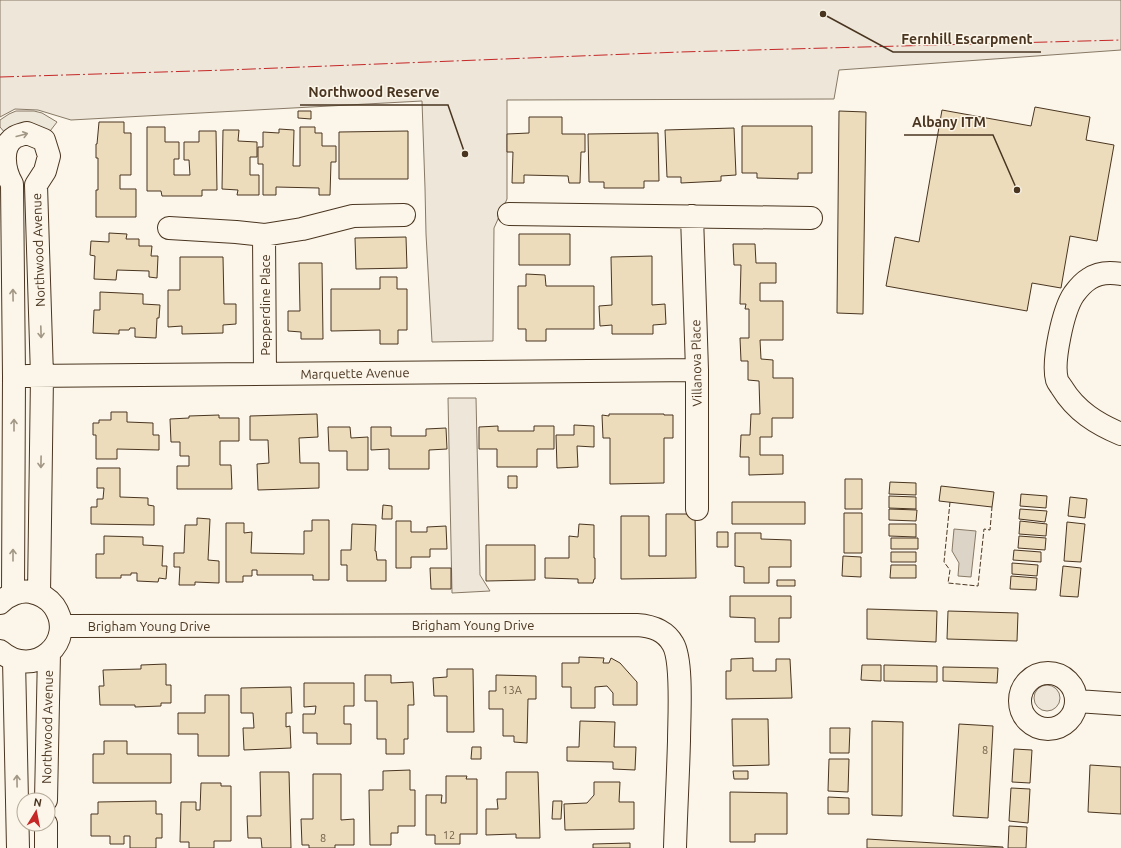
<svg xmlns="http://www.w3.org/2000/svg" width="1121" height="848" font-family="Ubuntu,sans-serif">
  <style>
    .green { fill: #ede6d9; stroke: #887966 }
    .parking { fill: #ede7d9; stroke: #887966 }
    .water { fill: #dcd4c6; stroke: #887966 }
    .building { fill: #ecdcbc; stroke: #4a3520 }
    .lines { fill: none; stroke-linecap: round; stroke-linejoin: round }
    .minor-casing { stroke: #4a3520; stroke-width: 24 }
    .minor { stroke: #fbf6e9; stroke-width: 22 }
    .fence { stroke: #4a3520; stroke-width: 1; stroke-dasharray: 5 2; stroke-linecap: butt }
    .power { stroke: #c62828; stroke-width: 1; stroke-dasharray: 14 3 2 3; stroke-linecap: butt }
    .oneway { stroke: #a29684 }
    .labels { text-anchor: middle; stroke-width: 3; stroke-linejoin: round; paint-order: stroke }
    .number-label { font-size: 11px; fill: #725f47 }
    .street-label { font-size: 13px; fill: #4a3520; stroke: #fbf6e9 }
    .leader { fill: none; stroke: #4a3520; stroke-width: 1.5 }
    .callout-dot { fill: #4a3520; stroke: #fbf6e9; stroke-width: 1.5 }
    .callout-label { font-size: 14px; text-anchor: middle; font-weight: bold; fill: #4a3520; stroke: #fbf6e9; stroke-width: 3; stroke-linejoin: round; paint-order: stroke }
  </style>
  <rect width="100%" height="100%" fill="#fbf6e9"/>
  <path class="green" d="M0,0H1121V50L839,70L834,99L507,100V199L494,228L493,341L432,342L426,234L425,188L422,101L71,120L38,110L15,109L0,117Z
    M448,398H476L480,575L490,591L452,593Z
    M1034 698a13 13 0 1 1 26 0a13 13 0 1 1-26 0Z"/>
  <path class="parking" d="M16,111H34L42,113L57,122L47,135L6,134L0,127V120L9,114Z"/>
  <path class="water" d="M954,529L976,531L971,577L958,576L959,563L952,551Z"/>
  <path class="building" d="M1035,107L1090,117L1086,140L1114,145L1097,241L1070,236L1061,288L1032,283L1027,311L886,286L895,237L919,242L942,110L1031,126Z
    M298,111H311V119L298,118Z
    M839,111L866,112L863,314L837,313Z
    M529,117H562V134H585V152H581L580,183H569L568,176L524,175V183H512L513,152H507V134L529,133Z
    M99,122H124V133H131V175H120V189H136V217H96V190H98V158H96V144H97Z
    M742,126H812V173H798V179L757,178V173H742Z
    M147,127H165V142H179V159H174V175H190L189,160H184V142H199V131H216L217,190H202V196H162L161,191H147Z
    M300,127H315V133H322V146H336V162H331L330,195H319V188L276,187V195H263V164H258V147H263V132L279,133V129L294,130L293,166H300Z
    M734,128L736,175L721,176V181L681,183V177H667L665,130Z
    M223,130H239L238,141L257,142V157H250V175H259V195H237L238,190L222,189Z
    M408,131V179H339V132Z
    M658,133L659,181H644V188H604V182H589L588,134Z
    M109,233L127,234L126,239H139V246H152L151,256H158L157,278L149,277V271L117,270L116,280L94,279L95,256L90,255L91,241L109,242Z
    M519,234H570V265H519Z
    M406,237L407,268L356,269L355,238Z
    M733,244H755L756,263H776V283H760V301H783V340H760L761,359L773,360V378H793V418H772V437H760V455H783V474L749,475V457H740L741,435H750L751,414H760L759,381L748,380V361H741L740,338H749V309H745L746,304H740L741,265H734Z
    M652,256V305L665,304L666,324L653,325V334H612V325L600,326L599,306L612,305L611,257Z
    M180,257H223L224,304H236V324L223,325V333L182,334V326L168,327V290H180Z
    M299,263H322L323,339H301V332L288,331V311H300Z
    M526,274L545,275L546,286H594V329H546V341H526V329H518V286H526Z
    M380,277H397V289H407V330H398V344H380V330L331,331V289H380Z
    M100,292L143,294V304L160,305L159,318H157L156,338L135,337V328H130L129,330H119V334L93,333L94,310H100Z
    M111,412H127V422L153,423V435H159V450L117,449V459H96V435H93V423H99V420H111Z
    M317,414L318,437L299,438L300,463H319V488L258,490L257,464L269,463L268,440H250V416Z
    M609,414H664V415H673V438H664V483L610,484V438H603L602,415L609,416Z
    M219,415V418H239V441H220V465H231L232,489H177V466H189V456H180V442H171L170,419L189,418V416Z
    M574,425L594,426V447L577,446L578,467L557,468L556,435H574Z
    M498,426V431H534V426H554V449H537V467H497V449H479V427Z
    M328,427H350L351,438L368,437V470H347V451H329Z
    M371,427H391V436H426V429L446,428L447,449L429,450V469H389V449L371,450Z
    M97,468H120V497L148,498V505L154,506V525L91,524V507H97V499H103L104,488H97Z
    M508,476H517V488H508Z
    M845,479H862V509H845Z
    M890,482L916,483V495L889,494Z
    M941,486L994,492L992,507L939,501Z
    M1021,494L1047,496L1046,508L1020,506Z
    M889,496L916,497V509L889,508Z
    M1070,497L1087,499L1085,518L1068,516Z
    M732,502H805V524H732Z
    M383,505L392,506V519H382Z
    M889,509L917,510L916,521L889,520Z
    M1020,509L1047,511L1045,522L1019,519Z
    M844,513H862V553H844Z
    M666,514H695L696,578L621,579V516H649V556H666Z
    M197,518L210,519L208,560L219,561V583L195,582V585H179L180,567H174V553H184L185,525H197Z
    M312,520H329V580H313V575H257V570H252V576H243V582H226V523H244V533L252,532L251,553L304,554V531H312Z
    M396,521H411V532H427V527L446,526L447,549H430V557H411V568H396Z
    M1020,521L1047,524L1046,536L1019,534Z
    M1067,522L1085,524L1081,562L1064,561Z
    M352,524L376,525L375,551H376L377,560H386V581H347V565H341V550H351Z
    M579,524L594,525V558H595V579H594L593,583H578V579L545,578V558H569V536L578,537Z
    M889,524H916V537L889,536Z
    M717,532H728V547H717Z
    M735,533H761V539L791,540V567H769V583H744V567L735,566Z
    M104,536L143,537V545L163,546L162,566H167L166,579L159,578L158,582L137,581V573H131V575H121V578H96V554H104Z
    M1019,536L1046,538L1045,550L1018,548Z
    M891,538H918V549H891Z
    M486,545H535V580L486,581Z
    M1014,550L1041,552V562L1013,560Z
    M891,552H916V562H891Z
    M843,556L861,557V577L842,576Z
    M1012,563L1038,565L1037,576L1012,574Z
    M891,565H916V578H890Z
    M1063,566L1081,568L1078,597L1060,596Z
    M430,568H451V589H431Z
    M1011,576L1037,578L1036,590L1010,589Z
    M777,580H795V586H777Z
    M730,596H791V618H779V642H755V618L730,617Z
    M867,609L937,611L936,642L867,639Z
    M948,611L1018,613L1017,641L947,639Z
    M579,657L604,658L603,663H609L611,658L620,663L637,682V705H613V693L607,686L595,687V708H571V687H562V663H579Z
    M753,658V671H776V659H790L792,698L726,699V671H731V659Z
    M166,664V685H171V703H161V706L135,707V705H100L99,686H104L103,670L141,669V665Z
    M862,665H881V681L861,680Z
    M884,665L937,666V682L884,681Z
    M943,667L998,668L997,683L943,681Z
    M447,669H473L474,732H447V696H434L433,678L447,677Z
    M365,675H391V683L413,682L414,705H408V739H404V754H386V739H377V701H365Z
    M496,675L536,676V699H528L527,743L514,742V736H503V709H489V691H496Z
    M304,683H354V706H344V724H351V744H317V733H303V714H315L316,706L304,707Z
    M291,687L292,713H286V727L290,726L291,748L244,750L243,728H254L253,713H241V688Z
    M205,695H229V756H198V734H178V713H205Z
    M732,719H768L769,765L733,766Z
    M580,721L615,722L614,747H636L635,770L613,769V762L567,761V747H579Z
    M872,721L903,722L902,816L872,815Z
    M959,724L993,726L988,818L953,816Z
    M830,728H850L849,753H830Z
    M104,741H127V754H171V783H93V754H104Z
    M472,747H481V759H471Z
    M1014,749L1032,750L1030,783L1012,782Z
    M829,759H849L848,792L828,791Z
    M1090,765L1121,767V814L1088,812Z
    M410,770V790H415V826H398V833H391V845H370L369,790H383V771Z
    M733,771H748V779H734Z
    M260,772H289L291,848H262L261,838H248L247,816H261Z
    M506,772H538L540,838H516V834L486,835V809H498L497,799H506Z
    M313,774H341V820L354,819V845H335V848H309V845H302L301,819H313Z
    M446,776H467L466,779H477V834H460V844H435V835H426V795H442L441,803H446Z
    M594,782H620L619,802H634V829L565,830L564,804L587,803L594,795Z
    M201,783H221V786H231V841H214V848H189V842H180L181,802H196V810H200Z
    M1011,788L1030,789L1028,823L1009,821Z
    M730,792L787,793V834H755V842H730Z
    M828,797L849,798V814H828Z
    M156,801V814H162V838H156V848H130V836H124V844H110V836H91V814H98V802Z
    M553,801H562L561,819H552Z
    M1009,826L1027,827L1026,848H1008Z
    M867,839L1003,847V848H867Z
    M630,843V848H593V844Z"/>
  <g class="lines">
    <g class="minor-casing">
      <path id="minor" d="M509,214L811,218
        M692,216L697,370V509
        M169,228L236,232L264,235L302,229L353,216L404,215
        M264,235L265,374
        M1121,274C1110,272 1099,272 1089,279C1084,282 1077,290 1074,294C1063,310 1052,362 1057,380C1058,383 1061,386 1062,388C1076,411 1097,424 1121,434
        M27,376L697,370
        M13,594L14,376L12,184C4,170 0,146 15,137C19,135 23,134 27,133L44,140L49,156L45,171L36,185L42,376L39,594
        M0,603C8,595 20,590 31,592C40,594 49,599 54,606C78,641 34,681 0,651
        M61,626L637,625C652,626 665,630 673,644C683,661 679,719 679,741C678,777 676,812 675,848
        M14,660L18,848
        M1020 701a28 28 0 1 1 56 0a28 28 0 1 1-56 0Z
        M1077,701L1121,704
        M46,800L49,653
        M46,848V824"/>
    </g>
    <use href="#minor" class="minor"/>
    <path class="fence" d="M950,502L944,562L950,570L948,583L978,586L984,529L990,530L992,507"/>
    <path class="power" d="M0,77L227,70L680,52L1121,40"/>
  </g>
  <defs><path id="oneway-shaft" d="M-6 0H5M1.5-3L5.5 0L1.5 3" fill="none" stroke-width="1.6" stroke-linecap="round" stroke-linejoin="round"/></defs>
  <g class="oneway">
    <use href="#oneway-shaft" transform="translate(22 135) rotate(-15)"/>
    <use href="#oneway-shaft" transform="translate(13 295) rotate(-91)"/>
    <use href="#oneway-shaft" transform="translate(41 332) rotate(88)"/>
    <use href="#oneway-shaft" transform="translate(14 425) rotate(-90)"/>
    <use href="#oneway-shaft" transform="translate(41 462) rotate(91)"/>
    <use href="#oneway-shaft" transform="translate(13 555) rotate(-90)"/>
    <use href="#oneway-shaft" transform="translate(17 781) rotate(-91)"/>
  </g>
  <g class="labels">
    <g class="number-label">
      <text x="512" y="694">13A</text>
      <text x="985" y="754">8</text>
      <text x="449" y="839">12</text>
      <text x="323" y="842">8</text>
    </g>
    <g class="street-label">
      <text transform="translate(38 250) rotate(-92)" y="5">Northwood Avenue</text>
      <text transform="translate(265 305) rotate(-90)" y="5">Pepperdine Place</text>
      <text transform="translate(696 363) rotate(-91)" y="5">Villanova Place</text>
      <text transform="translate(355 373) rotate(-1)" y="5">Marquette Avenue</text>
      <text x="473" y="630">Brigham Young Drive</text>
      <text x="149" y="631">Brigham Young Drive</text>
      <text transform="translate(47 727) rotate(-89)" y="5">Northwood Avenue</text>
    </g>
  </g>
  <path class="leader" d="M823 14L893 52H1041M465 154L448 105H300M1017 190L993 135H904"/>
  <g class="callout-dot">
    <circle cx="823" cy="14" r="4"/>
    <circle cx="465" cy="154" r="4"/>
    <circle cx="1017" cy="190" r="4"/>
  </g>
  <g class="callout-label">
    <text x="967" y="44">Fernhill Escarpment</text>
    <text x="374" y="97">Northwood Reserve</text>
    <text x="949" y="127">Albany ITM</text>
  </g>
  <g transform="translate(36 812) rotate(10)"><circle r="19" fill="#fbf6e9" stroke="#b4a999"/>
  <path d="M0-3L7 15L0 10L-7 15Z" fill="#c62828"/>
  <text y="-6" font-size="11" font-weight="bold" text-anchor="middle" fill="#4a3520">N</text>
  </g>
</svg>
